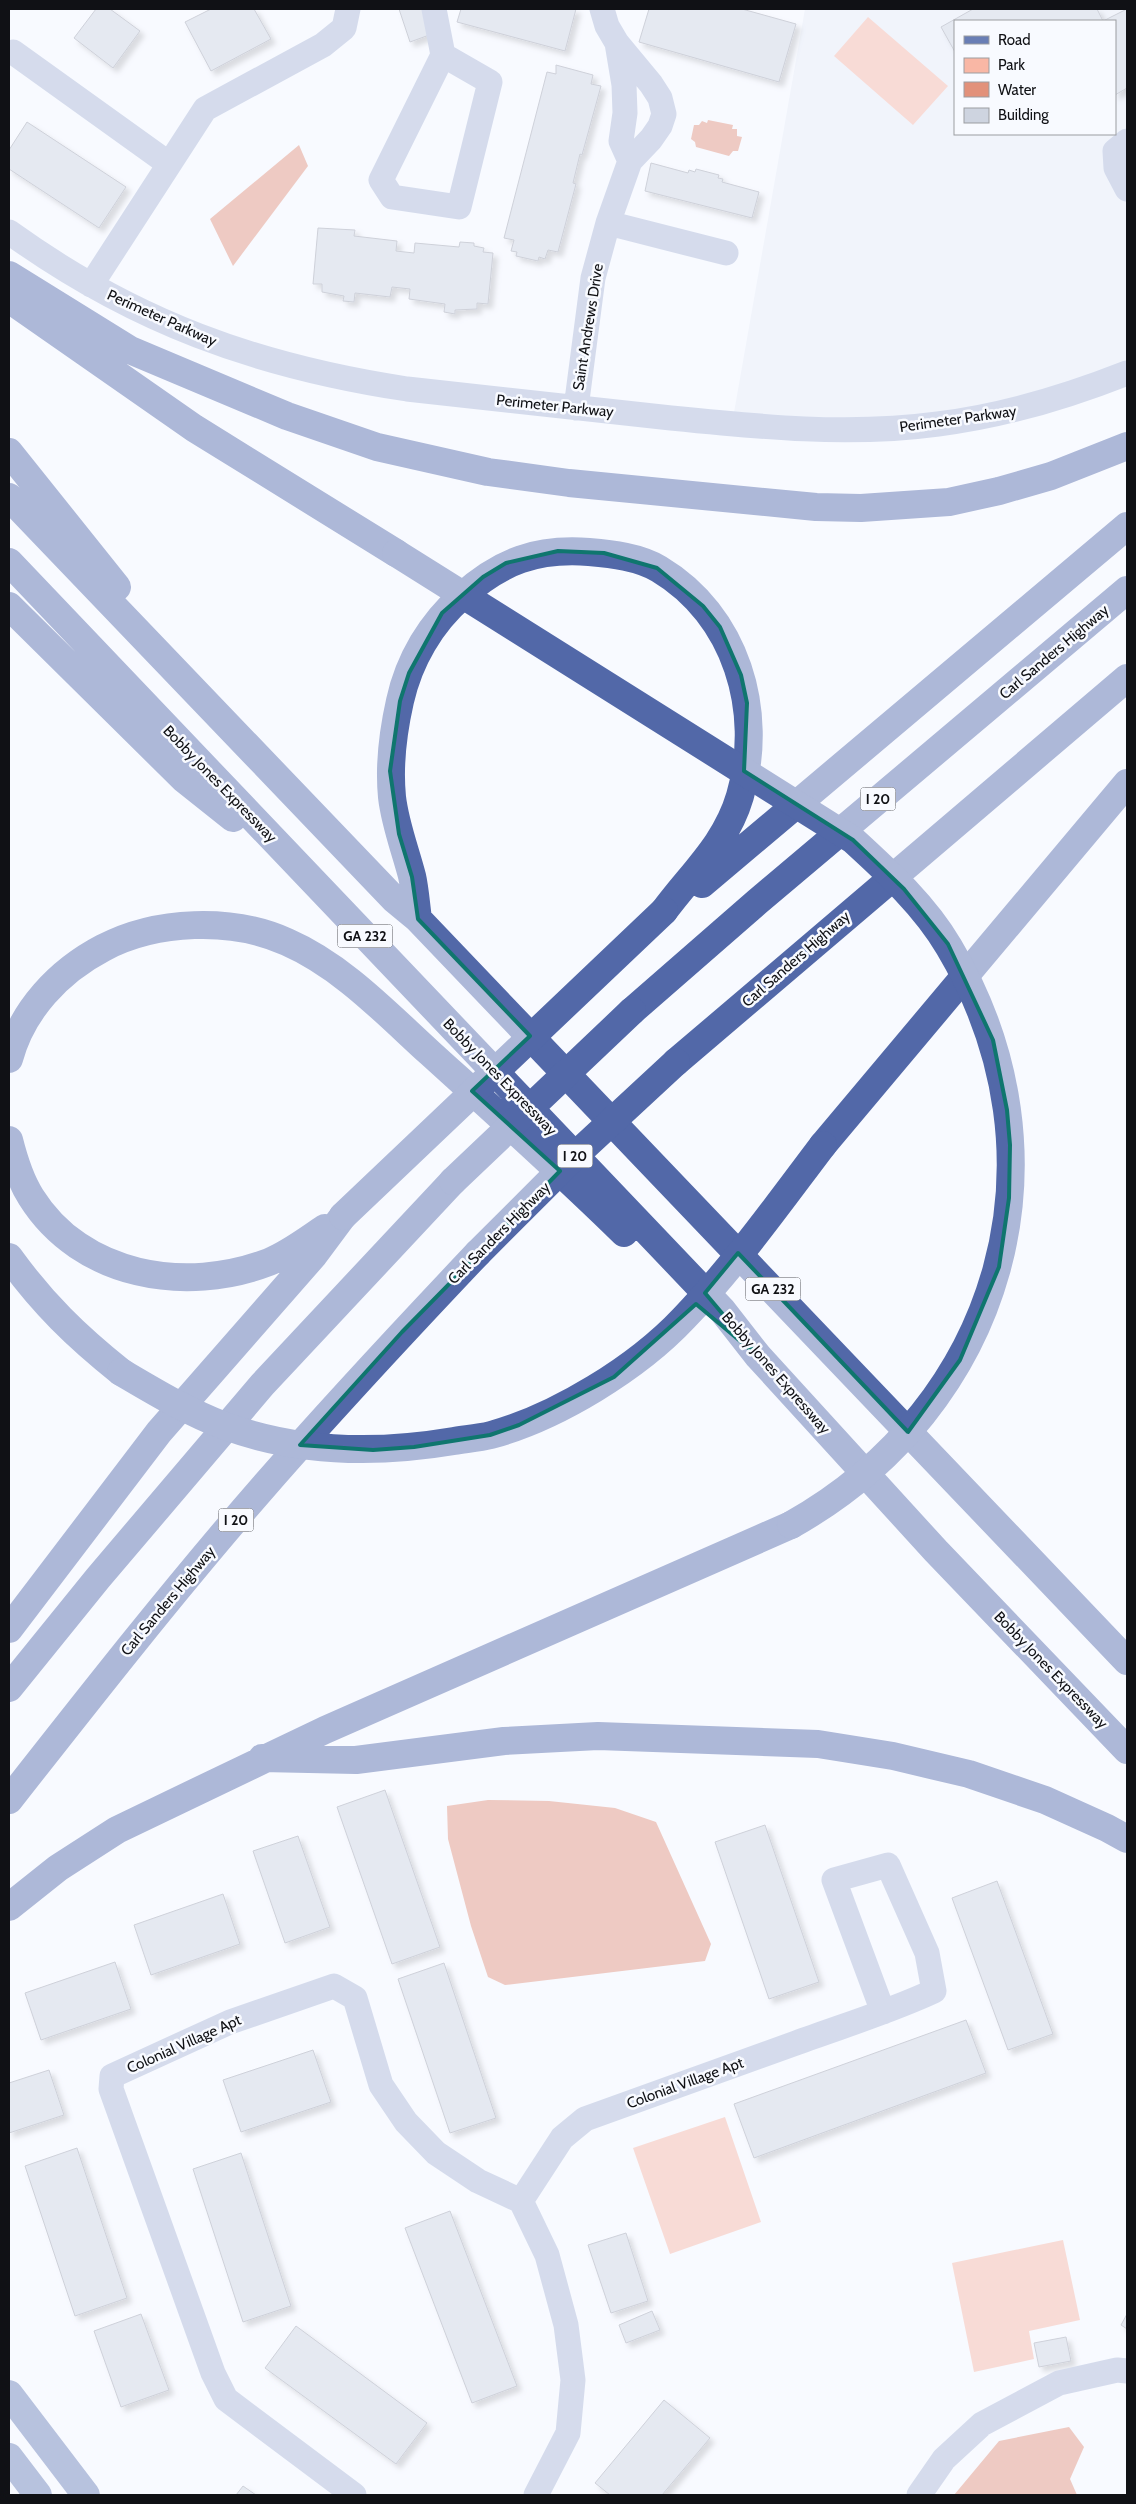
<svg xmlns="http://www.w3.org/2000/svg" width="1136" height="2504" font-family="Cabin,sans-serif">
  <style>
    .built { fill: #e8edf7; fill-rule: evenodd }
    .green { fill: #f9b7a5 }
    .water { fill: #e2917a }
    .building { fill: #ced4e0; stroke: #9ca0ac; filter: url(#shadow) }
    .lines { fill: none; stroke-linecap: round; stroke-linejoin: round }
    .minor { stroke: #aab7d6; stroke-width: 25 }
    .major { stroke: #697eb5; stroke-width: 28 }
    .highway { stroke: #5268a8; stroke-width: 28 }
    .highway-bridge { stroke: #5268a8; stroke-width: 28 }
    .marked { fill: none; stroke: #0f766e; stroke-width: 4; stroke-linejoin: round }
    .labels { text-anchor: middle; stroke-width: 5; stroke-linejoin: round; paint-order: stroke }
    .shield { fill: #f8faff; stroke: #56575b; stroke-width: 1 }
    .shield-label { font-size: 14px; font-weight: bold; fill: #101115 }
    .street-label { font-size: 15px; fill: #101115; stroke: #f8faff }
  </style>
  <defs>
    <filter id="shadow"><feDropShadow dx="4.5" dy="4.5" stdDeviation="2.5" flood-color="#0004"/></filter>
  </defs>
  <rect width="100%" height="100%" fill="#f8faff"/>
  <path class="built" d="M805,9H1127V371L977,418L732,424ZM955,21H1115V134H955Z"/>
  <path class="green" d="M868,17L948,86L913,125L834,56Z
    M725,2117L761,2222L670,2254L633,2148Z
    M1063,2240L1080,2320L1029,2331L1034,2359L974,2372L952,2263Z"/>
  <path class="water" d="M708,120L733,125L732,129H737V136L742,137L738,151H733L729,156L696,147L695,142L691,139L694,125H699L702,121L707,123Z
    M299,145L308,166L233,266L210,219Z
    M488,1800L549,1801L615,1808L656,1822L711,1944L705,1961L505,1985L488,1977L471,1926L448,1839L447,1806Z
    M1069,2427L1084,2447L1070,2479L1077,2495H954L999,2441Z"/>
  <path class="building" d="M96,9H110L140,31L113,68L74,38Z
    M211,9H254L271,39L211,71L185,22Z
    M399,9H424L432,34L410,42Z
    M461,9H576L565,51L457,22Z
    M649,9H742L796,24L779,82L639,42Z
    M973,9H1097L1103,21L1127,9V88L1115,95V21H955V52L941,27Z
    M556,65L593,75L591,84L601,86L582,155L580,154L573,183L576,184L558,252L548,250L545,259L539,257L538,261L516,256L517,252L511,251L514,240L504,238L547,72L556,74Z
    M27,122L126,187L99,228L9,169V150Z
    M651,163L688,173L689,170L695,172L696,169L719,175L718,178L723,179L722,182L759,192L752,218L645,191Z
    M318,228L355,230L354,236L397,241L396,251L414,253L415,243L459,247L460,242L474,243V246L484,248L483,252L493,253L488,304L477,303V309L455,310V314L444,312L445,304L409,299L410,289L392,287L390,297L355,293L354,302L343,301L344,296L322,292V284H313Z
    M385,1790L440,1947L392,1964L337,1807Z
    M765,1825L819,1982L769,1999L715,1842Z
    M298,1836L330,1927L285,1943L253,1851Z
    M997,1881L1053,2034L1008,2050L952,1898Z
    M223,1894L240,1944L151,1975L134,1925Z
    M115,1962L131,2009L41,2040L25,1993Z
    M444,1963L496,2118L450,2133L398,1979Z
    M966,2020L986,2073L754,2158L734,2104Z
    M313,2050L331,2102L241,2132L223,2080Z
    M49,2070L64,2115L9,2133V2083Z
    M77,2148L127,2298L75,2316L25,2166Z
    M241,2153L291,2306L243,2322L193,2169Z
    M450,2211L517,2386L472,2403L405,2228Z
    M626,2233L648,2301L611,2313L588,2245Z
    M652,2311L660,2330L626,2343L619,2325Z
    M141,2314L169,2390L121,2407L94,2331Z
    M1127,2314V2329L1121,2325Z
    M296,2326L427,2423L396,2464L265,2368Z
    M1066,2337L1071,2361L1039,2367L1034,2343Z
    M664,2400L710,2438L662,2495H610L595,2483Z
    M243,2486L256,2495H236Z"/>
  <g class="lines">
    <path class="minor" d="M434,9L443,55L381,180L392,197L459,207L490,82L443,55
      M617,43L624,85L625,113L621,141L630,161
      M13,52L169,164
      M1127,141L1115,151L1116,168L1127,189
      M608,223L726,253
      M9,232C134,322 256,366 407,389C495,399 583,409 671,418C760,427 849,436 938,424C1004,416 1066,397 1127,373
      M91,285L205,109L323,45L344,28L348,9
      M576,408L593,278L608,223L630,161L651,139L660,126L664,114L660,98L651,84L617,43L607,26L602,9
      M354,2495L226,2399L213,2373L111,2089L112,2076L230,2022L334,1986L355,1998L381,2085L406,2122L436,2153L478,2181L521,2201
      M536,2495L568,2433L573,2380L566,2325L547,2255L521,2201L562,2138L585,2119C655,2094 725,2068 796,2043C842,2026 889,2012 934,1991L927,1953L888,1865L834,1880L883,2012
      M919,2495L944,2459L982,2424L1059,2383L1117,2370L1127,2371"/>
    <path class="major" d="M9,2394L86,2495
      M9,2457L38,2495"/>
    <path class="highway" d="M9,275L130,350L287,416L377,447L488,472L569,483L816,507L861,508L949,502L999,491L1051,476L1127,446
      M9,299L194,428L396,553
      M9,452L117,587
      M9,497L395,900L418,919L1127,1661
      M9,562L722,1310L758,1356L936,1551L1127,1750
      M9,606L184,779L233,818
      M702,884L1127,526
      M418,919C416,905 415,889 412,876C405,849 395,824 392,797C389,766 393,732 400,701C409,660 431,623 462,596C501,561 537,548 589,552C612,554 639,557 659,569C736,615 765,711 740,796C726,844 692,873 664,911
      M632,1011L757,902L1127,590
      M9,1059C22,1010 59,971 103,948C156,920 232,917 287,942C342,966 386,1013 430,1053C495,1112 561,1171 624,1233
      M676,1062L1127,678
      M9,1140C14,1160 20,1180 31,1197C81,1277 186,1294 269,1262C289,1254 307,1240 325,1228
      M823,1145L1127,783
      M9,1257C43,1304 76,1336 121,1372
      M9,1629L159,1432L314,1255L343,1216
      M9,1688L98,1578L262,1385L453,1181
      M262,1758L356,1760L504,1741L598,1736L818,1744L893,1756L969,1774L1045,1800L1107,1828L1127,1839
      M9,1800C93,1693 177,1586 266,1484C335,1405 406,1329 478,1253
      M9,1907L58,1868L117,1830L325,1730L791,1525"/>
    <path class="highway-bridge" d="M396,553L853,840C888,872 925,906 949,947C1074,1157 1003,1406 791,1525
      M453,1181L632,1011
      M343,1216L664,911
      M478,1253L581,1150L676,1062
      M121,1372C155,1392 188,1412 225,1426C299,1453 377,1454 454,1441C466,1439 479,1438 491,1435C557,1417 637,1368 684,1318C735,1265 779,1203 823,1145"/>
  </g>
  <path d="M0 0H1136V2504H0ZM558,551L604,553L657,568L703,606L720,627L741,675L747,703L744,771L853,840L904,889L948,944L993,1040L1007,1110L1010,1145L1009,1198L999,1267L960,1360L908,1432L738,1253L705,1293L758,1356L696,1304L614,1377L519,1425L490,1435L414,1447L373,1450L300,1445L402,1332L560,1171L472,1091L530,1036L418,919L412,877L399,834L390,771L400,701L409,673L442,613L483,577L506,563Z" fill="#f8faff" fill-opacity=".55" fill-rule="evenodd"/>
  <path class="marked" d="M558,551L604,553L657,568L703,606L720,627L741,675L747,703L744,771L853,840L904,889L948,944L993,1040L1007,1110L1010,1145L1009,1198L999,1267L960,1360L908,1432L738,1253L705,1293L758,1356L696,1304L614,1377L519,1425L490,1435L414,1447L373,1450L300,1445L402,1332L560,1171L472,1091L530,1036L418,919L412,877L399,834L390,771L400,701L409,673L442,613L483,577L506,563Z"/>
  <g class="labels">
    <g class="shield">
      <rect x="860.5" y="787.5" width="35" height="23" rx="4"/>
      <rect x="337.5" y="924.5" width="55" height="23" rx="4"/>
      <rect x="557.5" y="1144.5" width="35" height="23" rx="4"/>
      <rect x="745.5" y="1277.5" width="55" height="23" rx="4"/>
      <rect x="218.5" y="1508.5" width="35" height="23" rx="4"/>
    </g>
    <g class="shield-label">
      <text x="878" y="804">I 20</text>
      <text x="365" y="941">GA 232</text>
      <text x="575" y="1161">I 20</text>
      <text x="773" y="1294">GA 232</text>
      <text x="236" y="1525">I 20</text>
    </g>
    <g class="street-label">
      <text transform="translate(162 318) rotate(24)" y="5">Perimeter Parkway</text>
      <text transform="translate(588 327) rotate(-81)" y="5">Saint Andrews Drive</text>
      <text transform="translate(555 406) rotate(6)" y="5">Perimeter Parkway</text>
      <text transform="translate(958 419) rotate(-8)" y="5">Perimeter Parkway</text>
      <text transform="translate(1054 652) rotate(-40)" y="5">Carl Sanders Highway</text>
      <text transform="translate(220 784) rotate(46)" y="5">Bobby Jones Expressway</text>
      <text transform="translate(796 959) rotate(-41)" y="5">Carl Sanders Highway</text>
      <text transform="translate(500 1077) rotate(46)" y="5">Bobby Jones Expressway</text>
      <text transform="translate(499 1233) rotate(-45)" y="5">Carl Sanders Highway</text>
      <text transform="translate(776 1373) rotate(49)" y="5">Bobby Jones Expressway</text>
      <text transform="translate(168 1601) rotate(-50)" y="5">Carl Sanders Highway</text>
      <text transform="translate(1051 1670) rotate(46)" y="5">Bobby Jones Expressway</text>
      <text transform="translate(184 2044) rotate(-24)" y="5">Colonial Village Apt</text>
      <text transform="translate(685 2083) rotate(-20)" y="5">Colonial Village Apt</text>
    </g>
  </g>
  <rect width="1136" height="2504" fill="none" stroke="#101115" stroke-width="20"/>
  <rect x="954" y="20" width="162" height="115" fill="#f8faff" stroke="#9b9da1"/>
  <rect x="964" y="36" width="25" height="8" fill="#697eb5" stroke="#9b9da1"/>
  <text x="998" y="45" font-size="15" fill="#101115">Road</text>
  <rect x="964" y="58" width="25" height="15" fill="#f9b7a5" stroke="#9b9da1"/>
  <text x="998" y="70" font-size="15" fill="#101115">Park</text>
  <rect x="964" y="82" width="25" height="15" fill="#e2917a" stroke="#9b9da1"/>
  <text x="998" y="95" font-size="15" fill="#101115">Water</text>
  <rect x="964" y="108" width="25" height="15" fill="#ced4e0" stroke="#9b9da1"/>
  <text x="998" y="120" font-size="15" fill="#101115">Building</text>
</svg>
